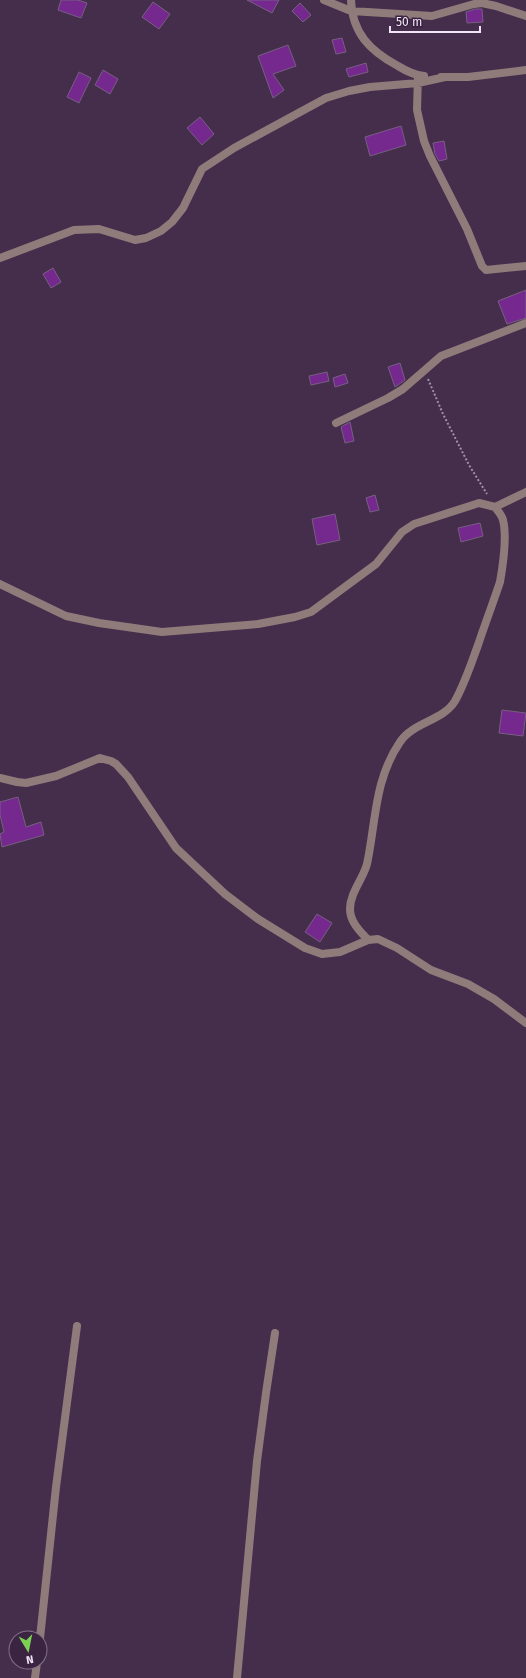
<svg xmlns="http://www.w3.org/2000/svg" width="526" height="1678" font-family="'Fira Sans',sans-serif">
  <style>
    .building { fill: #75288e; stroke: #775f80 }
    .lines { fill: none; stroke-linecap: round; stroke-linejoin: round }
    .path { stroke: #a190a8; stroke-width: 2; stroke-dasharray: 2 2; stroke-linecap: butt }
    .minor { stroke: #907b7b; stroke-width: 8 }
  </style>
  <rect width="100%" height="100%" fill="#442e4c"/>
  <path class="building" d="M61,0H78L87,3L81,18L58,10Z
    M247,0H279L272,13Z
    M153,2L170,14L159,29L142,17Z
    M300,3L311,15L303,22L292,11Z
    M475,9H482L483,22L467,23L466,12Z
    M342,38L346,52L336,54L332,40Z
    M288,45L296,66L273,74L284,90L273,98L258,56Z
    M366,63L368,72L349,77L346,69Z
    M103,70L118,79L110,94L95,85Z
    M79,72L91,78L79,103L67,97Z
    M200,117L214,134L202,145L187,128Z
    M401,126L406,145L370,156L365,137Z
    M444,141L447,159L439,161L435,154L433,143Z
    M53,268L61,282L51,288L43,274Z
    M526,290V318L507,324L498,301Z
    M400,363L405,380L395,387L388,367Z
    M327,372L329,381L311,385L309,376Z
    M345,374L348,383L335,387L333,378Z
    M350,422L354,441L345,443L341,427Z
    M375,495L379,510L370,512L366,498Z
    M335,514L340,540L317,545L312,519Z
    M480,523L483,536L461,542L458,528Z
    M502,710L526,713L523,736L499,733Z
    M18,797L26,827L41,822L44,835L2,847L0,834L4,832L0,815V802Z
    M317,914L332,923L320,942L305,932Z"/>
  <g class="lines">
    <path class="path" d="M428,379L443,414L469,465L487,494"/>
    <path class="minor" d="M324,0L351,11L432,16L474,4L482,3L496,6L526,16
      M351,0C352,33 370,51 398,66C406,71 414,75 424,76
      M418,75L417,110L424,141L430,156L467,229L482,266L486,270L526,266
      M441,77H468L526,70
      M0,258L74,230L99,229L135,240L146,238L161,231L172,222L183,208L202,169L234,148L326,98L349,91L370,87L418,83L445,77
      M336,423L388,398L403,389L441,356L526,323
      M495,507L526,492
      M0,584L66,616L99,623L162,632L258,624L295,617L311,612L376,564L402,532L414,524L479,503L495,507C497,510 502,515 503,520C507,536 503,565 500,582C493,603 485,624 478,645C471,664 465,683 455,701C443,721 413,722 400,742C374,780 376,822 367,864C363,879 350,893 350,909C350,922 360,931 368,940
      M0,778L17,782L26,783L56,776L100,758L111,761L116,764L128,777L176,848L225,894L258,919L305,948L322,954L340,952L368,940L378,939L397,948L431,970L468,984L494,999L526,1023
      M40,1638L56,1487L77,1326
      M35,1678L37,1662
      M237,1678L257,1461L266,1393L275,1333"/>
  </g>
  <g transform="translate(28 1650) rotate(170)"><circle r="19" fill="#3a2441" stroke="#837189"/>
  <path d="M0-3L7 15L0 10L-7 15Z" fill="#7cd154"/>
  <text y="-6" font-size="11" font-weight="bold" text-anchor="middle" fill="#f1e4f6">N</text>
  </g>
  <path d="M390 26v6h90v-6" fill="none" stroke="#f1e4f6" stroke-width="2"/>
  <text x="396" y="26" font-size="12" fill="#f1e4f6" stroke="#3a2441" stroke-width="3" paint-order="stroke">50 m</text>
</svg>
